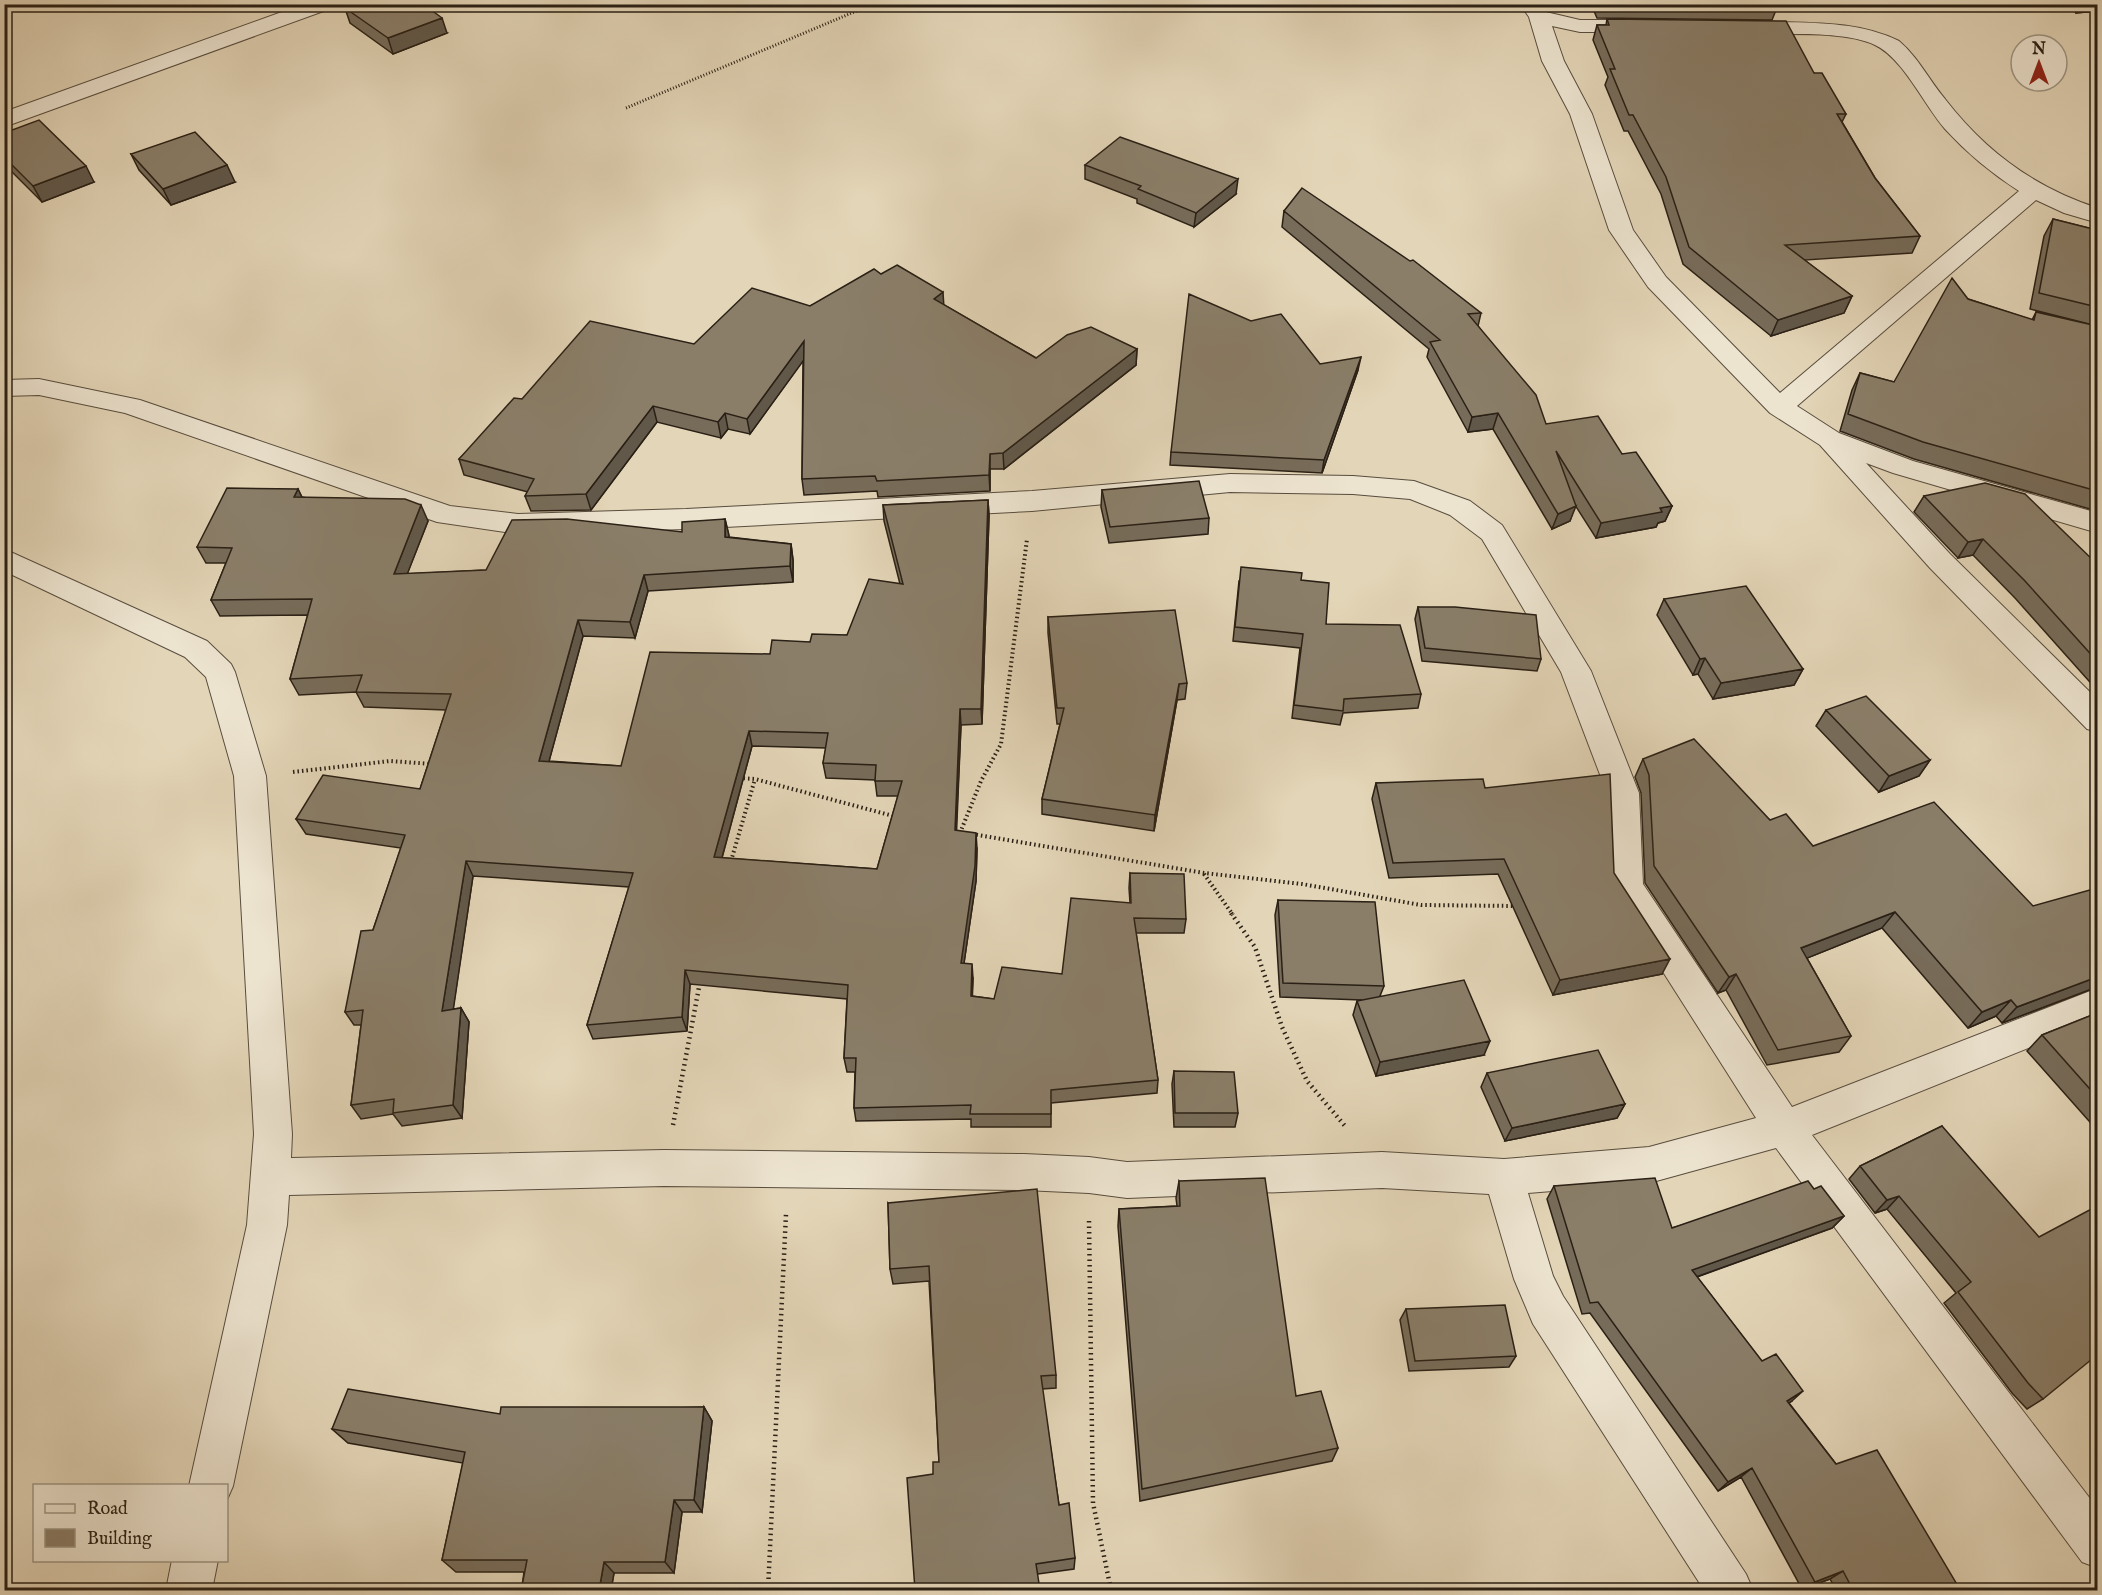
<svg xmlns="http://www.w3.org/2000/svg" width="2102" height="1595" font-family="'IM FELL English',serif">
  <style>
    .lines { fill: none; stroke-linecap: round; stroke-linejoin: round }
    .minor-casing { stroke: #584d3e; stroke-width: 2 }
    .path-far2 { stroke: #2a2015; stroke-width: 3; stroke-dasharray: 1 2; stroke-linecap: butt }
    .path-far1 { stroke: #2a2015; stroke-width: 4; stroke-dasharray: 1.5 3; stroke-linecap: butt }
    .path { stroke: #2a2015; stroke-width: 4.5; stroke-dasharray: 1.5 4; stroke-linecap: butt }
    .minor { fill: #ede4d0; fill-rule: evenodd }
    .wall { fill: #776c5a; stroke: #2a2015; stroke-width: 1.5; fill-rule: evenodd }
    .shaded-wall { fill: #61584a; stroke: #2a2015; stroke-width: 1.5 }
    .building { fill: #8a7e69; stroke: #2a2015; stroke-width: 1.5; fill-rule: evenodd }
  </style>
  <rect width="100%" height="100%" fill="#e3d5b7"/>
  <filter id="stains"><feTurbulence type="fractalNoise" baseFrequency=".00333" numOctaves="4"/><feColorMatrix values="0 0 0 0 .2 0 0 0 0 .09 0 0 0 0 .02 0 0 0 .5 -.17"/></filter>
  <radialGradient id="worn" r=".72"><stop offset=".6" stop-color="#630" stop-opacity="0"/><stop offset="1" stop-color="#630" stop-opacity=".3"/></radialGradient>
  <g class="lines">
    <g class="minor-casing">
      <path id="minor" d="M304,4H335L332,8L4,127V112Z
        M1520,4H1541L1546,12L1580,20H1642L1649,22L1652,26L1649,30L1642,32H1580L1552,26L1564,61L1592,114L1633,230L1666,277L1780,393L2019,191C1991,173 1967,153 1945,129C1924,105 1903,58 1875,45C1844,30 1782,35 1747,34L1740,32L1737,28L1740,24C1753,20 1768,22 1781,22C1821,23 1863,23 1899,41C1918,57 1929,80 1945,99C1985,151 2035,188 2098,208V223L2064,213L2036,200L1797,406L1839,433L1913,461L2098,513V533L1893,473L1866,463L1950,554L2098,700V732L2087,729L1930,568L1820,445L1770,413L1648,287L1609,230L1570,114L1542,61L1529,17Z
        M39,379L140,400L450,506L518,514L686,509L1032,491L1230,474L1353,476L1414,481L1470,501L1502,525L1591,671L1639,793L1643,884L1792,1107L2098,988V1020L1812,1135L2098,1509V1568L2082,1562L1776,1148L1649,1183L1528,1193L1553,1276L1563,1296L1746,1574L1753,1590H1704L1533,1324L1514,1279L1489,1194L1382,1188L1127,1198L1089,1193L1024,1190L664,1186L289,1195L287,1225L233,1486L226,1502V1486H189L247,1225L254,1134L234,776L206,677L185,657L4,571V549L207,641L231,664L235,672L266,776L292,1134L291,1158L664,1150L1024,1154L1089,1157L1127,1162L1382,1152L1504,1159L1649,1147L1756,1118L1609,887L1607,793L1561,672L1482,539L1450,515L1410,499L1353,494L1230,492L1032,511L686,529L518,534L437,522L125,413L39,395L4,396V380Z
        M172,1560H218L212,1590H166Z"/>
    </g>
    <path class="path-far2" d="M626,108L873,4"/>
    <path class="path-far1" d="M293,772L390,761L432,764
      M739,778L755,779L897,817
      M960,833L981,781L1001,744L1027,539
      M972,834L1204,873L1302,884L1421,905L1516,906
      M731,861L755,779
      M1204,874L1233,915"/>
    <path class="path" d="M1231,913L1255,947L1282,1027L1307,1081L1345,1126
      M673,1125L700,982
      M1089,1221L1093,1503L1111,1590
      M768,1590L786,1214"/>
    <use href="#minor" class="minor"/>
  </g>
  <path class="wall" d="M1591,4H1789L1787,10H1776L1772,20L1597,18Z
    M2070,4H2097V11L2076,13Z
    M345,8L447,33L393,54L350,23Z
    M1607,19L1814,73L1846,114L1842,122L1875,178L1920,236L1912,253L1804,260L1852,296L1844,313L1771,336L1683,264L1661,194L1628,131H1624L1605,85L1608,77L1593,40L1597,25H1606Z
    M4,133L94,182L42,202L4,164Z
    M131,154L235,182L171,205L139,170Z
    M1085,165L1236,194L1194,227L1137,203V199L1085,179Z
    M1284,211L1481,313L1478,326L1546,424L1622,454L1672,506L1665,521L1658,523L1656,527L1596,538L1575,505L1570,521L1552,529L1493,429L1468,432L1427,357L1429,349L1282,227Z
    M2053,219L2097,230V326L2030,309L2044,236Z
    M881,274L944,305L1036,358L1137,349L1136,365L1004,469H990V491L878,497L877,491L804,495L802,479L803,360L750,434L728,429L721,438L657,422L591,510L531,511L525,496L528,492L464,475L459,459L522,399L694,344L810,306Z
    M1968,299L2032,320L2036,312L2097,326V511L1914,459L1840,431L1852,390L1860,373L1894,382Z
    M1320,364L1358,370L1322,473L1170,465L1171,452Z
    M298,489L302,497L428,521L407,574L486,570L682,532L725,519L729,537L791,544L793,560V582L648,591L635,638L583,636L549,761L621,766L770,654L810,642L847,635L900,584L884,521L883,505L988,500L989,516L982,724L961,725L956,830L977,848L976,881L964,963L973,978L972,996L994,999L1062,974L1130,903L1129,888L1130,873L1186,919L1184,933H1136L1158,1080L1157,1093L1051,1103V1127H971V1119L856,1121L854,1108L855,1072H847L844,1058L847,999L690,984L687,1031L593,1039L587,1025L629,887L473,876L453,1009L461,1008L469,1022L462,1118L402,1126L393,1114L361,1119L351,1105L361,1025H354L345,1012L401,848L306,834L296,819L420,789L446,710L364,707L356,692L299,695L290,679L308,615L220,616L211,600L226,563H206L197,547ZM752,746L826,748L823,763L826,778L875,780L877,796H898L877,869L722,858Z
    M1102,490L1209,518L1208,534L1109,543L1101,507Z
    M1924,496L2097,564V690L2015,598L1973,555L1958,558L1914,512Z
    M1301,580L1326,624L1421,694L1418,708L1343,713L1340,725L1292,718L1300,648L1233,641L1239,581Z
    M1664,599L1803,669L1794,685L1713,699L1698,674L1693,675L1657,615Z
    M1418,607L1541,659L1537,671L1422,661L1415,619Z
    M1048,617L1187,683L1185,699L1177,700L1154,831L1042,814V799L1060,724H1057L1048,633Z
    M1826,710L1930,760L1919,776L1879,792L1816,726Z
    M1643,759L1770,820L1813,846L2097,987L2002,1023L1996,1016L1968,1028L1882,928L1807,958L1851,1036L1839,1052L1767,1065L1726,990L1718,993L1645,883L1641,793L1635,777Z
    M1376,783L1485,788L1662,974L1553,995L1498,874L1389,878L1372,799Z
    M1278,900L1384,986L1380,996L1484,1055L1376,1076L1353,1015L1357,1001L1362,1000L1280,997L1275,915Z
    M2097,1013V1130L2027,1051L2042,1035Z
    M1174,1071L1238,1113L1235,1127H1174L1172,1084Z
    M1487,1073L1625,1104L1617,1118L1505,1141L1481,1087Z
    M1942,1126L2043,1399L2027,1409L2012,1393L1944,1303L1956,1293L1887,1209L1875,1213L1849,1179L1860,1166Z
    M1179,1181L1296,1396L1338,1448L1332,1461L1140,1501L1118,1226L1119,1209L1177,1206L1176,1198Z
    M1554,1186L1672,1228L1814,1189L1844,1216L1832,1228L1697,1277L1792,1401L1789,1403L1836,1464L1949,1590H1836L1830,1579L1802,1589L1741,1477L1718,1491L1590,1313L1582,1314L1547,1199Z
    M888,1203L1056,1375V1388L1042,1389L1059,1505L1075,1558L1074,1569L1038,1574L933,1474L939,1462L929,1281L893,1284L890,1269Z
    M1406,1309L1516,1356L1509,1367L1409,1371L1400,1320Z
    M704,1407L712,1421L702,1512H682L674,1573H614L611,1590H527L522,1586L524,1572H456L442,1560L463,1463L348,1443L332,1429L500,1414Z"/>
  <path class="shaded-wall" d="M2080,4H2097V11L2076,13Z
    M442,18L447,33L393,54L388,38Z
    M227,165L235,182L171,205L163,189Z
    M86,166L94,182L42,202L33,186Z
    M1238,179L1236,194L1194,227L1196,213Z
    M943,292L944,308L934,299Z
    M1852,296L1844,313L1771,336L1778,320Z
    M804,341L806,357L750,434L747,419Z
    M1137,349L1136,365L1004,469L1003,453Z
    M1361,357L1358,370L1322,473L1324,460Z
    M653,406L657,422L591,510L586,494Z
    M725,413L728,429L721,438L718,422Z
    M1498,413L1493,429L1468,432L1472,417Z
    M990,454V491L989,475Z
    M298,489L306,506L294,497Z
    M988,500L989,516L982,724L981,709Z
    M421,505L428,521L401,590L394,574Z
    M1576,506L1570,521L1552,529L1558,514Z
    M1672,506L1665,521L1658,523L1656,527L1596,538L1601,523L1660,508Z
    M725,519L729,535L728,553L725,537Z
    M1983,539L1973,555L1958,558L1968,542Z
    M791,544L793,560V582L790,566Z
    M644,575L648,591L635,638L630,622Z
    M578,620L583,636L545,776L539,761Z
    M1705,658L1698,674L1693,675L1700,659Z
    M1803,669L1794,685L1713,699L1721,683Z
    M1179,684L1177,700L1154,831L1155,815Z
    M960,709L961,725L956,845L955,830Z
    M749,731L752,746L718,872L714,857Z
    M1930,760L1919,776L1879,792L1889,776Z
    M976,833L977,848L976,881L962,977L961,963Z
    M466,861L473,876L451,1025L442,1011Z
    M1895,912L1882,928L1790,965L1801,948Z
    M1670,959L1662,974L1553,995L1560,980Z
    M972,964L973,978L972,1010L971,996Z
    M685,970L690,984L687,1031L682,1017Z
    M1736,974L1726,990L1718,993L1729,977Z
    M2097,977V987L2002,1023L2017,1007Z
    M2011,1000L1996,1016L1968,1028L1982,1012Z
    M461,1008L469,1022L462,1118L453,1105Z
    M1490,1041L1484,1055L1376,1076L1380,1062Z
    M1625,1104L1617,1118L1505,1141L1512,1128Z
    M1899,1196L1887,1209L1875,1213L1887,1200Z
    M1844,1216L1832,1228L1682,1282L1692,1270Z
    M1803,1391L1792,1401L1776,1411L1787,1401Z
    M704,1407L712,1421L702,1512L694,1500Z
    M1752,1468L1741,1477L1718,1491L1728,1482Z
    M674,1500L682,1512L674,1573L665,1562Z
    M604,1562L614,1573L611,1590H605L600,1585Z
    M1843,1571L1830,1579L1802,1589L1815,1582Z"/>
  <path class="building" d="M354,4H423L442,18L388,38L345,8Z
    M1643,4H1776L1777,6Z
    M1607,19L1786,21L1814,73H1822L1846,114H1837L1875,178L1920,236L1785,245L1852,296L1778,320L1689,247L1666,177L1633,115H1629L1610,69H1615L1597,25H1609Z
    M39,120L86,166L33,186L4,157V133Z
    M195,132L227,165L163,189L131,154Z
    M1120,137L1238,179L1196,213L1138,189L1141,186L1085,165Z
    M1302,188L1410,261L1413,260L1481,313L1468,314L1536,395L1546,424L1598,416L1622,454L1636,452L1672,506L1660,508L1662,512L1601,523L1556,451L1576,506L1558,514L1498,413L1472,417L1430,342L1440,340L1284,211Z
    M2053,219L2097,230V307L2039,293Z
    M897,265L943,292L934,299L1036,358L1067,335L1091,327L1137,349L1003,453L990,454L989,475L877,481L875,476L802,479L804,341L747,419L725,413L718,422L653,406L586,494L525,496L534,479L459,459L514,398L522,399L590,321L694,344L752,288L810,306L874,269L881,274Z
    M1952,278L1968,299L2034,320L2036,312L2097,326V491L1923,442L1848,414L1860,373L1894,382Z
    M1189,294L1251,321L1281,314L1320,364L1361,357L1324,460L1171,452Z
    M1199,481L1209,518L1110,527L1102,490Z
    M1985,483L2025,494L2097,564V661L2025,581L1983,539L1968,542L1924,496Z
    M227,488L298,489L294,497L405,499L421,505L394,574L486,570L512,520L567,519L682,532V522L725,519V537L791,544L790,566L644,575L630,622L578,620L539,761L621,766L650,652L770,654L772,640L810,642L812,634L847,635L869,579L903,584L883,505L988,500L981,709H960L955,830L976,833L975,866L961,963L972,964L971,996L994,999L1002,967L1062,974L1071,898L1131,903L1130,873L1184,874L1186,919L1134,918L1158,1080L1051,1090V1114H970L971,1105L854,1108L856,1058H844L848,985L685,970L682,1017L587,1025L633,873L466,861L442,1011L461,1008L453,1105L393,1113L394,1099L351,1105L363,1010L345,1012L361,931L373,930L405,835L296,819L323,775L420,789L451,694L356,692L362,675L290,679L312,599L211,600L232,548L197,547ZM749,731L828,733L823,763L876,765L875,781H902L877,869L714,857Z
    M1241,567L1302,573L1301,580L1329,583L1326,624L1400,625L1421,694L1344,699L1343,711L1294,705L1303,634L1235,627Z
    M1746,586L1803,669L1721,683L1705,658L1700,659L1664,599Z
    M1418,607H1455L1536,615L1541,659L1425,648Z
    M1175,610L1187,683L1179,684L1155,815L1042,799L1064,708H1057L1048,617Z
    M1866,696L1930,760L1889,776L1826,710Z
    M1694,739L1770,820L1786,814L1813,846L1934,802L2033,906L2097,888V977L2017,1007L2011,1000L1982,1012L1895,912L1801,948L1851,1036L1778,1050L1736,974L1729,977L1654,866L1649,775L1643,759Z
    M1610,774L1614,873L1670,959L1560,980L1504,859L1393,863L1376,783L1483,779L1485,788Z
    M1278,900L1375,902L1384,986L1283,983Z
    M1464,980L1490,1041L1380,1062L1357,1001Z
    M2097,1013V1097L2042,1035Z
    M1598,1050L1625,1104L1512,1128L1487,1073Z
    M1174,1071L1234,1072L1238,1113H1175Z
    M1942,1126L2039,1237L2097,1206V1355L2043,1399L2028,1383L1958,1292L1971,1282L1899,1196L1887,1200L1860,1166Z
    M1265,1178L1296,1396L1321,1391L1338,1448L1142,1489L1119,1209L1180,1206L1179,1181Z
    M1655,1178L1672,1228L1808,1181L1814,1189L1821,1186L1844,1216L1692,1270L1762,1361L1776,1354L1803,1391L1787,1401L1836,1464L1877,1450L1958,1586L1945,1590H1853L1843,1571L1815,1582L1752,1468L1728,1482L1598,1302L1590,1303L1554,1186Z
    M1037,1189L1056,1375L1041,1376L1059,1505L1069,1503L1075,1558L1036,1564L1040,1590H915L907,1478L933,1474V1462H939L929,1266L890,1269L888,1203Z
    M1505,1305L1516,1356L1415,1361L1406,1309Z
    M348,1389L500,1414L501,1407H704L694,1500H674L665,1562H604L600,1585L522,1586L527,1560H442L465,1452L332,1429Z
    M1397,1584L1398,1590H1340Z"/>
  <rect width="2102" height="1595" fill="none" stroke="#e3d5b7" stroke-width="24"/>
  <rect x="6" y="6" width="2090" height="1583" fill="none" stroke="#2a2015" stroke-width="3"/>
  <rect x="12" y="12" width="2078" height="1571" fill="none" stroke="#2a2015" stroke-width="1.5"/>
  <rect x="33" y="1484" width="195" height="78" fill="#ede4d0" stroke="#9f9685" stroke-width="1.5"/>
  <rect x="45" y="1504" width="30" height="9" fill="#ede4d0" stroke="#9f9685" stroke-width="1.5"/>
  <text x="87" y="1514" font-size="18" fill="#2a2015">Road</text>
  <rect x="45" y="1529" width="30" height="18" fill="#8a7e69" stroke="#9f9685" stroke-width="1.5"/>
  <text x="87" y="1544" font-size="18" fill="#2a2015">Building</text>
  <g transform="translate(2039 63)"><circle r="28" fill="#ede4d0" stroke="#9f9685" stroke-width="1.5"/>
  <path d="M0-4.5L10 22L0 15L-10 22Z" fill="#8f2418"/>
  <text y="-9" font-size="16" font-weight="bold" text-anchor="middle" fill="#2a2015">N</text>
  </g>
  <rect width="100%" height="100%" filter="url(#stains)"/>
  <rect width="100%" height="100%" fill="url(#worn)"/>
</svg>
